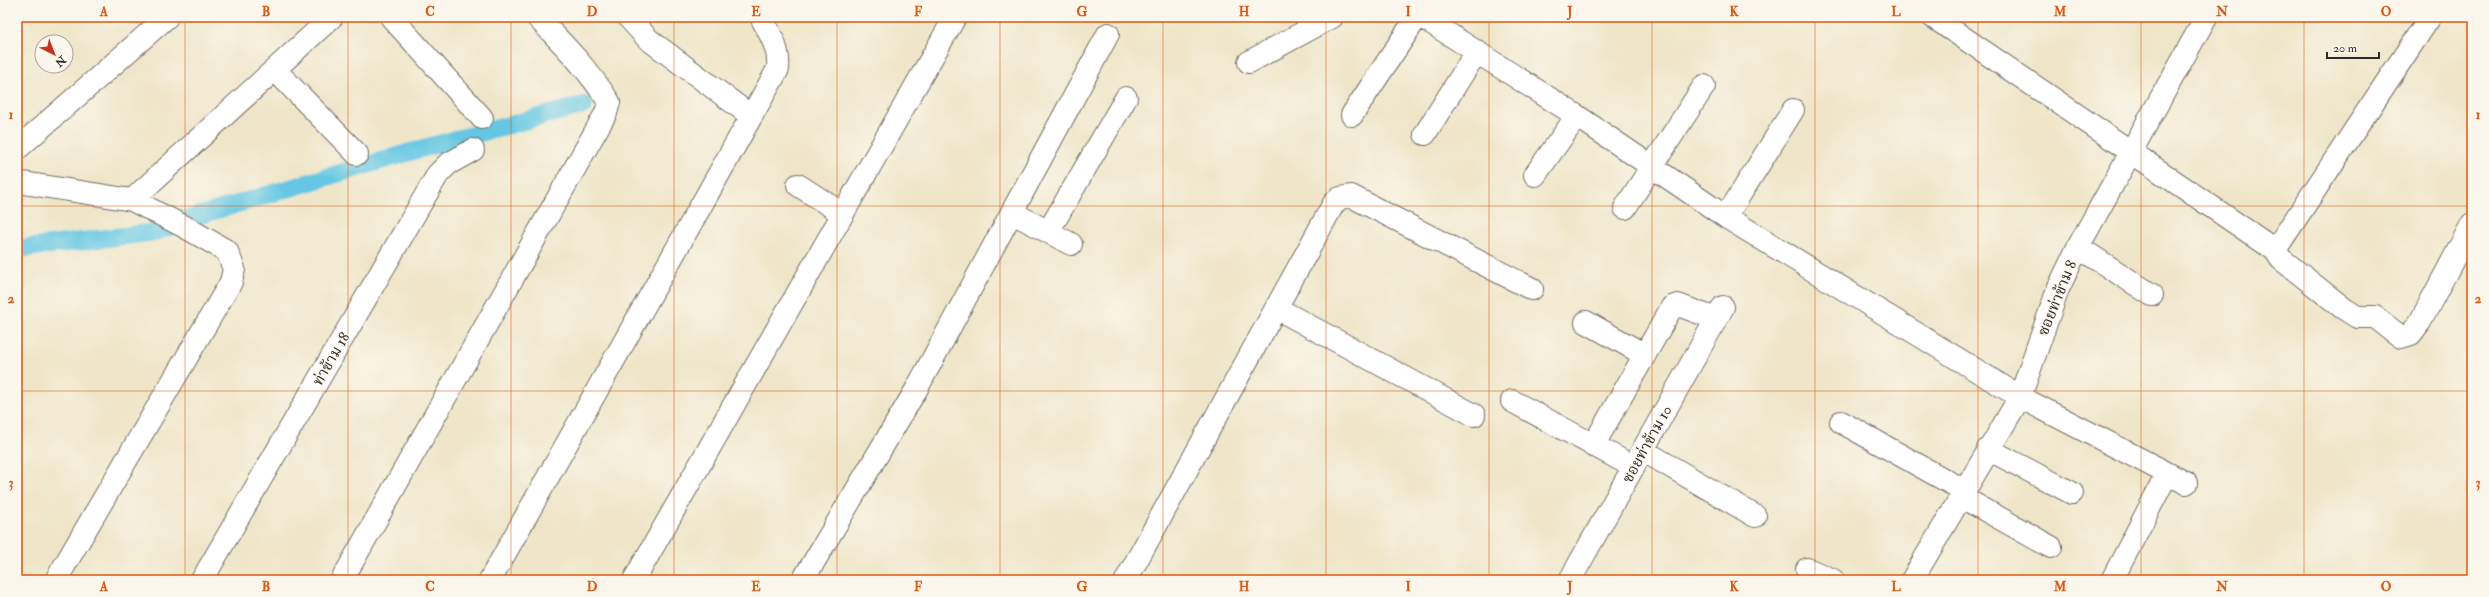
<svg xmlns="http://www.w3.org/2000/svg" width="2489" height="597" font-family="'IM FELL Double Pica','Noto Serif Thai',serif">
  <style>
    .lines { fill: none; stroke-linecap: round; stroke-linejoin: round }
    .canal { stroke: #65c7e3; stroke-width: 18 }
    .minor-casing { stroke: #706c62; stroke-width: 24 }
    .minor { stroke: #fff; stroke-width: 22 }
    .grid { fill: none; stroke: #df570e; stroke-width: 1; stroke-opacity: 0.55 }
    .labels { text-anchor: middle; stroke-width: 3; stroke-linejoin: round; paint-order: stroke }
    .street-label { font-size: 15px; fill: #2b2b2b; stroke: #fbf7ec }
    .neatline { fill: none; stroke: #df570e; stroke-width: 1.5 }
    .grid-label { font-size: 13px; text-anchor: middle; font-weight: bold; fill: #df570e }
  </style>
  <rect width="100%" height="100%" fill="#fbf7ec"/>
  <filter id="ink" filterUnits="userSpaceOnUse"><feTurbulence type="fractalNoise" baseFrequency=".025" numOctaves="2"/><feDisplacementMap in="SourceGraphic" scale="8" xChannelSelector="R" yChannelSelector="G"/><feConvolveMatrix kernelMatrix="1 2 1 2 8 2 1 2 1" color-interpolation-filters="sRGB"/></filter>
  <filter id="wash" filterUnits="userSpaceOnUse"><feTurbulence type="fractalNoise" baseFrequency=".012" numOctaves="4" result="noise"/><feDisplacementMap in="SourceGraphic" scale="16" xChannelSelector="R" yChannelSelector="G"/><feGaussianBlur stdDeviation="0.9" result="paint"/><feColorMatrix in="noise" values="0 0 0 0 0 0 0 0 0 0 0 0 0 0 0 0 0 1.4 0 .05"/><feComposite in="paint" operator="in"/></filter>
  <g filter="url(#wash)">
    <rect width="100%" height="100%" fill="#efe6c9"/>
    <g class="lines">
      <path class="canal" d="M17,249L156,232L187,219L427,147L584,105"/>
    </g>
  </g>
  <g filter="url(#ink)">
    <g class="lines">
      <g class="minor-casing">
        <path id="minor" d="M391,17L482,118
          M628,17L648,39L751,116
          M1422,17L1577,116L1726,217L2020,397L2186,483
          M1933,17L2275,250L2281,259L2343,308L2357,317H2375L2401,337L2411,334L2420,322L2472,224
          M1249,62L1332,17
          M275,70L357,154
          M1352,115L1417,17
          M1425,134L1477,51
          M17,149L167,17
          M1535,175L1577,116
          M17,182L132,200L185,227L227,251L234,269L231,282L56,580
          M798,185L843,214
          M132,200L332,17
          M1625,208L1704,86
          M1013,213L1071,244
          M1726,217L1793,110
          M1048,232L1126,98
          M2078,247L2152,295
          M2275,250L2430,17
          M1276,308L1474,415
          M1586,322L1645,355
          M1512,401L1634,467
          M1841,422L1963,490
          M1593,446L1672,307L1678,305L1716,319
          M1988,449L2072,493
          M1644,451L1755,516
          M1960,496L2051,547
          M1807,569L1833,580
          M202,580L438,174L448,164L473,150
          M342,580L606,113L609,102C589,70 563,44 537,17
          M490,580L778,69C780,49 770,34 761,17
          M634,580L955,17
          M803,580L916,390L1108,34
          M1126,580L1334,203L1340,198L1351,196L1532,289
          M1570,580L1723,307
          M1912,580L2020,397L2058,289L2078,247L2206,17
          M2112,580L2167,474"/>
      </g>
      <use href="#minor" class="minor"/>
    </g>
  </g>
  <path class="grid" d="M185,17V580M348,17V580M511,17V580M674,17V580M837,17V580M1000,17V580M1163,17V580M1326,17V580M1489,17V580M1652,17V580M1815,17V580M1978,17V580M2141,17V580M2304,17V580M17,206H2472M17,391H2472"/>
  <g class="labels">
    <g class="street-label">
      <text transform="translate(2057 298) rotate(-68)" y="5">ซอยท่าข้าม 8</text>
      <text transform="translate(331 359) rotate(-60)" y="5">ท่าข้าม 18</text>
      <text transform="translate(1647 444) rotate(-61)" y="5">ซอยท่าข้าม 10</text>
    </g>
  </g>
  <rect width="2489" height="597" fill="none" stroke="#fbf7ec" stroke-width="44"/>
  <g transform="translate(54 54) rotate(138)"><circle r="19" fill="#fbf7ec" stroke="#a8a59f"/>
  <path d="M0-3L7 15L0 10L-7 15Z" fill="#c8321e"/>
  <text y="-6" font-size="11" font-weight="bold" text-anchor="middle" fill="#2b2b2b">N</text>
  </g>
  <path d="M2327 52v6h52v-6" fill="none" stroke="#2b2b2b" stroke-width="2"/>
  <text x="2333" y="52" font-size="12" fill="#2b2b2b" stroke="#fbf7ec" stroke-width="3" paint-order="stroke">20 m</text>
  <rect x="22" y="22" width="2445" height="553" class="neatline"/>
  <g class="grid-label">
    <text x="104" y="16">A</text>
    <text x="266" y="16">B</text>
    <text x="430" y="16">C</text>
    <text x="592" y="16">D</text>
    <text x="756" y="16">E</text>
    <text x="918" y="16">F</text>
    <text x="1082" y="16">G</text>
    <text x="1244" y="16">H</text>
    <text x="1408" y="16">I</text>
    <text x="1570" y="16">J</text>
    <text x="1734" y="16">K</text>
    <text x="1896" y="16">L</text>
    <text x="2060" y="16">M</text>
    <text x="2222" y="16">N</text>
    <text x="2386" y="16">O</text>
    <text x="11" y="119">1</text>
    <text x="2478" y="119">1</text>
    <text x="11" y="303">2</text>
    <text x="2478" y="303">2</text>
    <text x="11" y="487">3</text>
    <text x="2478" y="487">3</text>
    <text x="104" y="591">A</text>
    <text x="266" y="591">B</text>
    <text x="430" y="591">C</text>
    <text x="592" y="591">D</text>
    <text x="756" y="591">E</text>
    <text x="918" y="591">F</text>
    <text x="1082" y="591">G</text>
    <text x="1244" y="591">H</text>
    <text x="1408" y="591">I</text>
    <text x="1570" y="591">J</text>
    <text x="1734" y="591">K</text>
    <text x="1896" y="591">L</text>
    <text x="2060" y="591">M</text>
    <text x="2222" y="591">N</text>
    <text x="2386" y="591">O</text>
  </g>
</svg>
